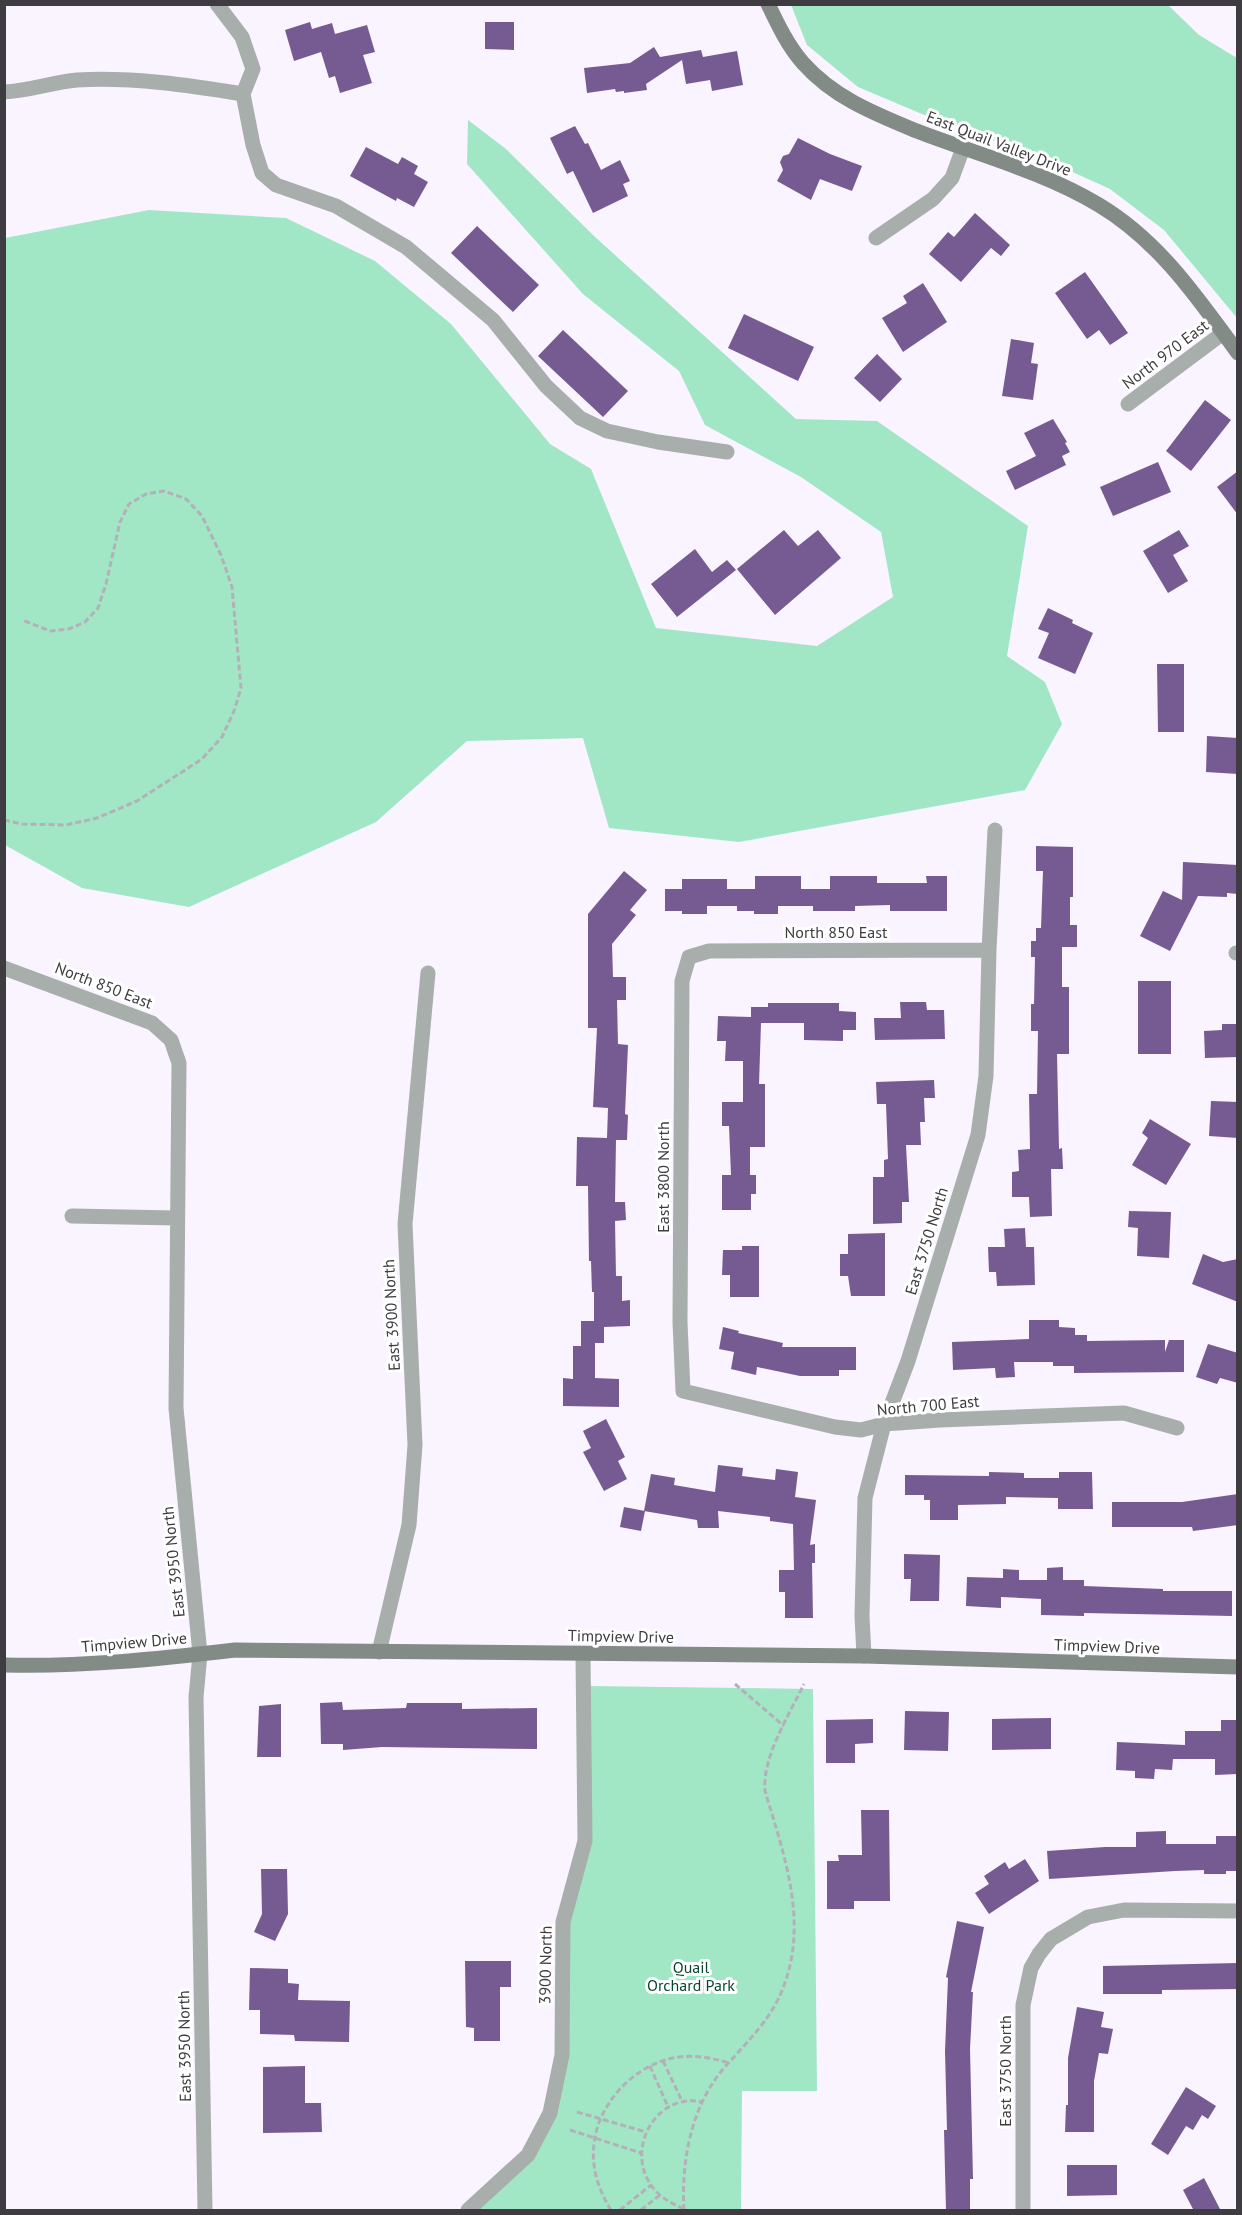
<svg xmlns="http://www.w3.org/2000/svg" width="1242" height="2215" font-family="'PT Sans',sans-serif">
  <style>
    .green { fill: #a1e7c5 }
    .building { fill: #765b93 }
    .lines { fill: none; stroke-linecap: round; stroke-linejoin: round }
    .path { stroke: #b4b0b9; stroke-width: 3; stroke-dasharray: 6 3; stroke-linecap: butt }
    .street { stroke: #a8aeab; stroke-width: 15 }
    .secondary { stroke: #828b86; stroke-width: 15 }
    .labels { text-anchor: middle; stroke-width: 6; stroke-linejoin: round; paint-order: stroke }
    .street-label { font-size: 16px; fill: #3e3c41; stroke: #fff }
    .park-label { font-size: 16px; fill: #05462f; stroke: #fff }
  </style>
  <rect width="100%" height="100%" fill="#f9f4ff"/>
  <path class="green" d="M791,5H1168L1199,35L1237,58V318L1164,230L1110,189L1044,159L922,114L858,87L807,45Z
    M468,120L506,149L594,236L796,419L877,421L1028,526L1007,656L1045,682L1062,724L1025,790L739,842L609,828L583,738L467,741L376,822L189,907L82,888L5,845V238L149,210L286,218L375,261L451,324L550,444L591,469L656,628L817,646L893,597L881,532L801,477L705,425L679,371L583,294L467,164Z
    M588,1686L813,1689L817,2091H742L741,2210H474L554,2113L567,1923L590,1840Z"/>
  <path class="building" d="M310,22L312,29L332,23L335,34L367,25L375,52L363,55L372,83L340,93L335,76L329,78L321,52L294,61L285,30Z
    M485,22H514V50L485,49Z
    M654,47L660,57L701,50L703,57L737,51L743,85L712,91L710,80L686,84L682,60L646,84L647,90L624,93V91L616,92L615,89L587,93L584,68L630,63Z
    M575,126L585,144L588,143L601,170L620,160L630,181L623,184L628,196L593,213L573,171L567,174L550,138Z
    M798,138L830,154L862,166L852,191L820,179L811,200L777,181L783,170L780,162L783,156L789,154Z
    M366,147L398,164L402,157L418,166L414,174L428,182L414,207L397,198L396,201L350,176Z
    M975,213L1010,245L1001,256L991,248L961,282L929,254L948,232L954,237Z
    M477,226L539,285L513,312L451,253Z
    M1085,272L1128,333L1110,345L1099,330L1087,339L1055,293Z
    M923,283L947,322L903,352L882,318L907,303L903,296Z
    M744,314L814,347L798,381L728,348Z
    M563,330L628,391L603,417L538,356Z
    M1011,339L1034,343L1031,363L1038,364L1033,400L1002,396Z
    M877,354L902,379L880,402L854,378Z
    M1205,400L1231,420L1191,471L1166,451Z
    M1053,419L1067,442L1065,443L1070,452L1062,456L1066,465L1015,490L1006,471L1036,456L1024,433Z
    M1158,462L1171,492L1113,516L1100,487Z
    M1238,471V515L1217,487Z
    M784,530L798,546L818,530L841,558L775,615L737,569Z
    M1179,530L1189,546L1173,555L1188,581L1168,593L1143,551Z
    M695,549L712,572L727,560L736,570L677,617L651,584Z
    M1048,608L1073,620L1072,623L1093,633L1075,674L1038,658L1049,633L1038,629Z
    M1157,664H1184V732H1158Z
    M1207,736L1238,738V774L1206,772Z
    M1036,846L1073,847V897H1070V925H1077V947H1062V987H1069V1054H1057L1059,1149L1062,1148L1063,1169H1051L1052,1216L1030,1217L1029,1197H1012V1172L1019,1171L1018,1150L1030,1149L1029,1094H1037L1038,1031H1031V1004H1034L1035,957H1031V941H1036V928H1041L1043,871H1036Z
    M1183,862L1238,865V894L1227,893V897L1198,896L1170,951L1140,936L1163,891L1182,900Z
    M624,871L647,890L630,910L636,915L612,944L613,977H626V1000H617L618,1044L628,1045L625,1114L628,1115L627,1140H616L615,1202H625L626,1220L615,1221L616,1276H622V1301L630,1300V1326L604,1327V1343H595V1378L619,1379V1407L563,1406V1378L573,1379V1346H581V1321H594V1292H592L591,1261H589L588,1186H576L577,1137L607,1138L608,1108L593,1107L597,1028H588V914Z
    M755,876H801V889H830V876H877V883H927L926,876H947V911H890V905L855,906V911H813V906H778V914H754V911H737V906H707V914H682V911H665V889H682V879H727V889H755Z
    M1138,981H1171V1054H1138Z
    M900,1002H926L927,1010H944L945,1039L875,1040L874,1018H901Z
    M768,1003H839V1011L856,1012V1030H843V1041L804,1040V1023H761L759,1084H765V1147H750V1175H756V1194H751V1210H722V1175H731L729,1126H722V1102H743V1061H725L726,1041H717L718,1016L751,1017V1007H768Z
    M1222,1024H1238V1057L1205,1058L1204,1031L1222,1030Z
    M934,1080L935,1098H924L925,1122H920L921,1145H906L909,1202H902V1223L873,1224V1177H884V1160L888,1159L886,1104H877L876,1082Z
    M1211,1101L1238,1102V1138L1209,1136Z
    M1150,1119L1191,1144L1166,1185L1132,1165L1148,1138L1142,1133Z
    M1129,1211L1171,1212L1169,1258L1137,1256L1138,1228L1128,1227Z
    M1025,1228L1026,1247H1034L1035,1285L997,1286L996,1272H989L988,1247H1005L1004,1229Z
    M885,1233V1296H851L848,1276H840V1254H848V1234Z
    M742,1246H759V1297H730V1275H722L723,1250H742Z
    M1203,1254L1223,1262L1238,1259V1302L1192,1284Z
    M1029,1320H1059V1327L1075,1328V1335H1087V1341L1165,1340V1352L1169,1340H1184V1372L1074,1373V1366H1053V1362H1014L1015,1377L996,1378L995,1368L953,1370L952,1342L1029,1339Z
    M723,1327L739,1331L738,1333L783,1343L782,1347H856V1370H839V1376H800L757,1367L756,1375L731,1369L734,1352L719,1349Z
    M1208,1344L1238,1353V1383L1220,1378L1217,1384L1196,1377Z
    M606,1419L625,1457L618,1461L627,1479L604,1491L583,1452L591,1448L583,1431Z
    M718,1465L743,1468L742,1476L775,1480L776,1469L798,1472L795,1497L816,1500L810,1545L815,1544V1563H812L813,1618H785V1592H779V1570H794L793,1524L770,1521V1517L718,1511L719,1528H698L697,1520L644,1511L651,1474L675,1478L674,1485L715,1492Z
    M989,1472L1024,1473V1478H1059V1472H1092L1093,1509H1058V1498L1006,1497V1504L958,1505V1520H930V1500H924V1495H905V1475L989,1476Z
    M1238,1494V1525L1193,1531L1192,1527H1112V1502H1182Z
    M624,1507L645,1511L641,1531L620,1527Z
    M904,1554L940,1555L939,1601H910L911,1579H904Z
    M1063,1567V1580H1084V1586L1163,1589V1591H1232V1616L1084,1613V1616L1041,1615V1599L1001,1597V1608L966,1606L967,1577L1003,1578V1569L1019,1570V1580H1047V1568Z
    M342,1702L343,1710L406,1708L407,1703H462V1709L537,1708V1749L382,1747L343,1750V1744H321L320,1703Z
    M281,1704V1757H257L259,1706Z
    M905,1711L949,1712L948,1751L904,1750Z
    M1051,1718V1749L992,1750V1719Z
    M873,1719V1743L855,1744V1763H826V1720Z
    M1221,1720H1237V1774L1215,1775V1759H1173L1172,1770L1155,1769L1154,1779L1135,1778V1771L1116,1770L1117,1742L1185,1745V1731H1221Z
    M861,1810H889L890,1901H854V1909H827V1861H839L838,1855H862Z
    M1166,1831V1844H1216V1836H1238V1871H1226V1874H1204V1870L1175,1871L1049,1879L1047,1851L1105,1847H1136V1832Z
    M1025,1859L1039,1881L989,1914L975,1893L989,1884L984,1876L1005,1862L1009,1869Z
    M261,1869H287L288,1914L275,1941L254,1932L262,1914Z
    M957,1921L984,1927L971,1992H973L970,2049L973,2179H970V2211H946L944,2130H947L945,2051L948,1978L946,1977Z
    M465,1961H511V1987H500V2041H474V2028L466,2027Z
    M1238,1963V1989L1162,1990V1994H1103V1966Z
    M250,1968L288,1969V1983L299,1984L298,2000L350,2001L349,2042L295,2041L294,2035L260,2034V2010H249Z
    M1077,2007L1104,2012L1101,2027L1113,2029L1108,2054L1099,2053L1094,2081V2132H1065L1066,2105H1068V2058Z
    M305,2066V2103H321L322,2132L263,2133V2067Z
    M1186,2087L1216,2106L1208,2119L1202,2115L1193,2130L1186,2126L1168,2155L1151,2144Z
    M1067,2165H1117V2195L1067,2196Z
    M1204,2178L1221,2211H1194L1183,2190Z"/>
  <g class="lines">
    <path class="path" d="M4,820L22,824L66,825L97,818L137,801L202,759L222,737L234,711L241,688L232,587L221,555L202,516L186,499L164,491L146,494L129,504L120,522L106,584L98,608L85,622L69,629L50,631L22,620
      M735,1684L784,1726
      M663,2061L682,2101
      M650,2066L668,2107
      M577,2112L646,2132
      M570,2130L641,2153
      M684,2209C671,2203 659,2197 651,2185C625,2148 657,2092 702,2102
      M611,2210C599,2191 591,2168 594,2144C598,2102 637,2062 679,2057C696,2055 713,2058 729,2063
      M620,2210L651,2185
      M641,2210L660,2195
      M684,2210C681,2162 691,2106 724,2068C746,2043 771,2020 783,1988C809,1922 784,1855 765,1791C762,1757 789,1715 804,1684"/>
    <path class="street" d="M217,4L242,37L253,69L243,94
      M4,92C29,91 53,82 77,80C133,77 188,85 243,94
      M243,94L253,145L262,173L276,185L336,206L406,247L493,320L546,386L580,418L607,431L658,442L727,452
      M876,238L933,199L952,178L963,148
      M1128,404L1223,333
      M989,950L709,951L689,957L682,981L680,1322L683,1391L835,1427L861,1430L884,1424L940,1420L1124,1413L1177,1428
      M1236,953H1238
      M4,968L152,1023L171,1040L179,1063L176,1408L200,1654L196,1697L205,2210
      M72,1216L176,1218
      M379,1652L409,1525L415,1445L405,1224L428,973
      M864,1656L862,1616L865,1498L884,1424L908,1361L978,1135L986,1076L989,950L995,830
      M468,2210L528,2155L550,2113L562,2055L563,1922L585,1841L583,1654
      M1023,2210V2005L1031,1968L1039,1954L1051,1939L1088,1917L1124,1910L1238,1911"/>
    <path class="secondary" d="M768,4C778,25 788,46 803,63C833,97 873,113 914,130C976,154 1042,171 1099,205C1159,241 1197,297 1238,353
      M4,1665C82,1667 159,1659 235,1650L864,1656L1238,1667"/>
  </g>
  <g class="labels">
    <g class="street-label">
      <text transform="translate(999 143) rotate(21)" y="6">East Quail Valley Drive</text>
      <text transform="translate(1165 354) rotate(-37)" y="6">North 970 East</text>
      <text x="836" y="938">North 850 East</text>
      <text transform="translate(104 985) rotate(21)" y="6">North 850 East</text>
      <text transform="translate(663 1177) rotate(-90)" y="6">East 3800 North</text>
      <text transform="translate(926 1241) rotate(-73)" y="6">East 3750 North</text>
      <text transform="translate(391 1315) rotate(-93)" y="6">East 3900 North</text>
      <text transform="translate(928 1405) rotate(-5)" y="6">North 700 East</text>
      <text transform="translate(173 1562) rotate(-96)" y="6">East 3950 North</text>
      <text transform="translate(621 1636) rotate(1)" y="6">Timpview Drive</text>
      <text transform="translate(134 1642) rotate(-5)" y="6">Timpview Drive</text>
      <text transform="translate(1107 1646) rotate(2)" y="6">Timpview Drive</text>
      <text transform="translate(545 1965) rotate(-89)" y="6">3900 North</text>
      <text transform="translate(184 2046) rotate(-91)" y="6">East 3950 North</text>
      <text transform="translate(1005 2071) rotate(-90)" y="6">East 3750 North</text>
    </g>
    <g class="park-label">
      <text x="691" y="1973">Quail<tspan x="691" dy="18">Orchard Park</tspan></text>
    </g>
  </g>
  <rect width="1242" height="2215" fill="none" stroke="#3e3c41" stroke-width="12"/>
</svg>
